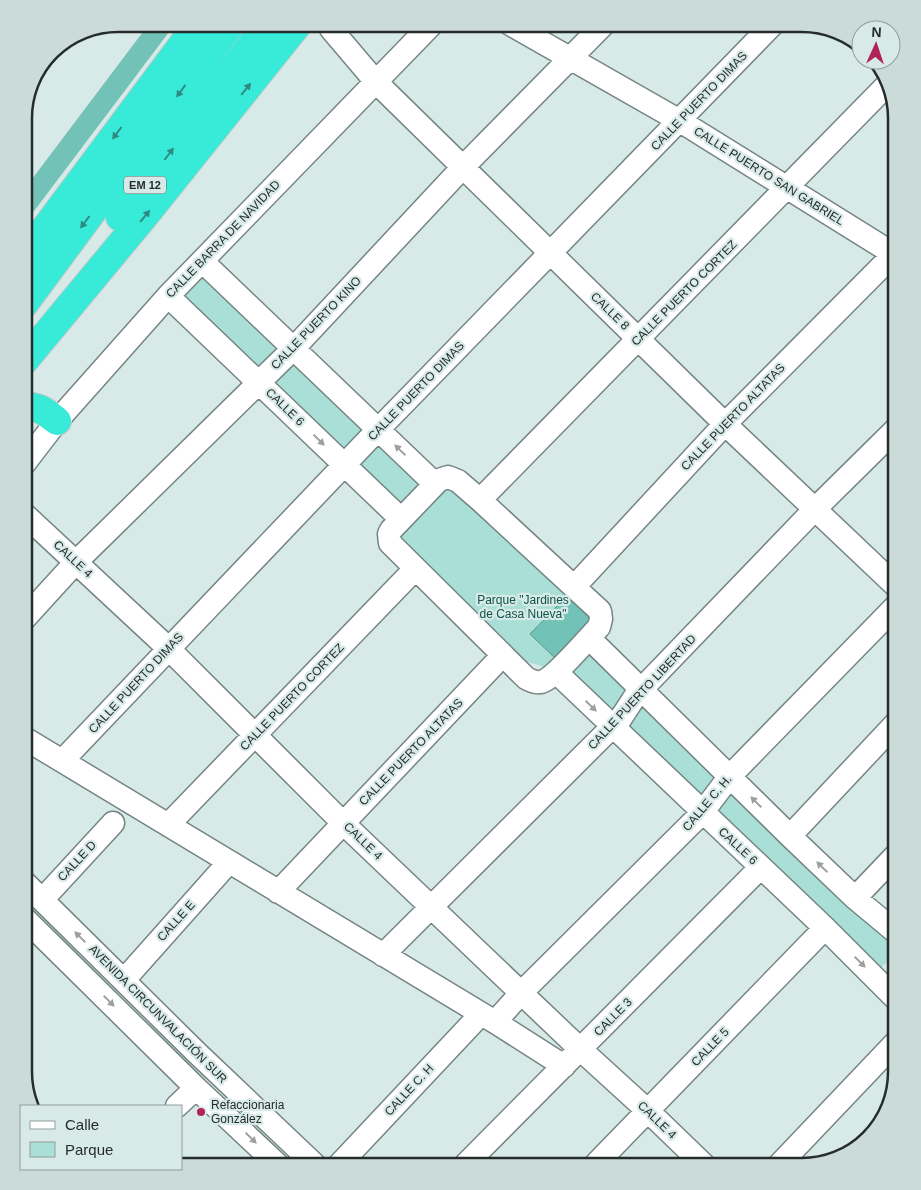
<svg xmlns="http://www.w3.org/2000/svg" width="921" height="1190" font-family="Helvetica,sans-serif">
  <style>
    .green { fill: #a9dfd7 }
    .water { fill: #73c2b7; stroke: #5c958d }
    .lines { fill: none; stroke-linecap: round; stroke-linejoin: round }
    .canal { stroke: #73c2b7; stroke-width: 21 }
    .minor-casing { stroke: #758583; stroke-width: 25 }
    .highway-casing { stroke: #c6c8c8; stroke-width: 30 }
    .minor { stroke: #fff; stroke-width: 22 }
    .highway { stroke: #38ead8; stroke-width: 28 }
    .oneway { fill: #2e8b82 }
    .oneway2 { fill: #9da0a0 }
    .poi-dot { fill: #b12358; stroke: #d8eae7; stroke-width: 2 }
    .labels { text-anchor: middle; stroke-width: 4.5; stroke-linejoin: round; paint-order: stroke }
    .shield { fill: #d8eae7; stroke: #5b6563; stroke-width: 1 }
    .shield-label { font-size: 11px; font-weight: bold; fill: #252c2b }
    .street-label { font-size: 12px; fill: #252c2b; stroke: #d8eae7 }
    .park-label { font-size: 12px; fill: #0e534c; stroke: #d8eae7 }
    .poi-label { font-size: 12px; fill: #252c2b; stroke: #d8eae7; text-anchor: start }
    .rim { fill: none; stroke: #252c2b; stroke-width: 2.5 }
  </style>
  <rect width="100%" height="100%" fill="#d8eae7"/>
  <path class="green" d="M204,263L435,485L447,474L575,590L591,635L897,929V950L874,976L555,670L504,655L379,537L399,518L173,298Z"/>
  <path class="water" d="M567,596L592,620L555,658L530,634Z"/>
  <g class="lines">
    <path class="canal" d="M24,207L162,24"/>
    <g class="minor-casing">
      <path id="minor" d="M335,24L331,29L376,82L725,424L897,587
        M510,24L680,121L897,256
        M202,261L435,484
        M168,296L401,519
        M24,464L57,421L168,296L432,24
        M448,477L458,481L480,500L600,611L601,619L599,627C588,638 554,679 541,682C535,683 531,681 526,678L390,543L389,534L391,530L439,480Z
        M480,500L887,85
        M24,514L168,648L343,823L580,1049L648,1111L705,1166
        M574,587L725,424L897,251
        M24,619L76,562L294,348L463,167L604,24
        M589,638L790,836L855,898L897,933
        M556,672L825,928L897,1000
        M24,738L495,1022L564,1066
        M62,761L367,441L773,24
        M168,825L415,569
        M790,836L897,722
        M24,882L197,1053L316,1166
        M278,892L503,655
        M855,898L897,854
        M42,900L113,823
        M24,918L196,1088L279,1166
        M383,955L613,726L621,718L636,695L815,509L897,428
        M124,980L229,862
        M495,1022L522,992L702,813L730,776L897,605
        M177,1106L196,1088
        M338,1166L481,1014
        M464,1166L761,867
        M594,1166L825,928
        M778,1166L897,1041"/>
    </g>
    <g class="highway-casing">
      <path id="highway" d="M120,217L267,24
        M24,257L198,24
        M24,304L231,24
        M24,361L146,214L298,24
        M24,406C39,406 46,412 57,421"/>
    </g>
    <use href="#minor" class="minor"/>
    <use href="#highway" class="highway"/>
  </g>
  <defs><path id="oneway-solid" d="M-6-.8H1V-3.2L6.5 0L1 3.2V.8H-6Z" transform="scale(1.25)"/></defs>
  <g class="oneway">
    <use href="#oneway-solid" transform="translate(246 89) rotate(-51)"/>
    <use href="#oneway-solid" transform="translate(181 91) rotate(126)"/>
    <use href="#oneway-solid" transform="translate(117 133) rotate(127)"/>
    <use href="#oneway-solid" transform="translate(169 154) rotate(-53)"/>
    <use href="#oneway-solid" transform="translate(145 216) rotate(-51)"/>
    <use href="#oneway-solid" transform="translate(85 222) rotate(127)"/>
  </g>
  <g class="oneway2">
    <use href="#oneway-solid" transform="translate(319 440) rotate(44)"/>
    <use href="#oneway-solid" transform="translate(400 450) rotate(-136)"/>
    <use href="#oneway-solid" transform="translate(591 706) rotate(44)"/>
    <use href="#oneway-solid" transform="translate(756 802) rotate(-135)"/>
    <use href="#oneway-solid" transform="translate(822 867) rotate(-136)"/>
    <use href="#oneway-solid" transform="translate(80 937) rotate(-136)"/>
    <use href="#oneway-solid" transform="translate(860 962) rotate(45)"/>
    <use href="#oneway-solid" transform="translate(109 1001) rotate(45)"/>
    <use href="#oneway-solid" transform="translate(251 1138) rotate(44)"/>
  </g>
  <circle class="poi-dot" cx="201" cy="1112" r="5"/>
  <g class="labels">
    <rect class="shield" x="124" y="176.5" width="42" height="17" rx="4"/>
    <g class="shield-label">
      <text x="145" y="189">EM 12</text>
    </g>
    <g class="street-label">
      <text transform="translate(699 101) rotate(-46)" y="4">CALLE PUERTO DIMAS</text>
      <text transform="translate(769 176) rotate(32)" y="4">CALLE PUERTO SAN GABRIEL</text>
      <text transform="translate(223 239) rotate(-46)" y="4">CALLE BARRA DE NAVIDAD</text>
      <text transform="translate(684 293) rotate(-45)" y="4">CALLE PUERTO CORTEZ</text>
      <text transform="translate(610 311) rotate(44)" y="4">CALLE 8</text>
      <text transform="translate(316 323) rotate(-46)" y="4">CALLE PUERTO KINO</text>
      <text transform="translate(416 391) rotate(-46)" y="4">CALLE PUERTO DIMAS</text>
      <text transform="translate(285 407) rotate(44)" y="4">CALLE 6</text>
      <text transform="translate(733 417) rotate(-46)" y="4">CALLE PUERTO ALTATAS</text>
      <text transform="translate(73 559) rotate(43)" y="4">CALLE 4</text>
      <text transform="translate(136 683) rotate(-47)" y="4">CALLE PUERTO DIMAS</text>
      <text transform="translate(642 692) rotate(-47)" y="4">CALLE PUERTO LIBERTAD</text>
      <text transform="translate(292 697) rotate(-46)" y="4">CALLE PUERTO CORTEZ</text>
      <text transform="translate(411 752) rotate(-46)" y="4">CALLE PUERTO ALTATAS</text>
      <text transform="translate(707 803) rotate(-50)" y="4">CALLE C. H.</text>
      <text transform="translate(363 841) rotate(44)" y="4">CALLE 4</text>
      <text transform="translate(738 846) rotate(43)" y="4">CALLE 6</text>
      <text transform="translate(77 861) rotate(-47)" y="4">CALLE D</text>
      <text transform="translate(176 921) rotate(-48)" y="4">CALLE E</text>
      <text transform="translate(158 1014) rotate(45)" y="4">AVENIDA CIRCUNVALACIÓN SUR</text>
      <text transform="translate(613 1017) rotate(-45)" y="4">CALLE 3</text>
      <text transform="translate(710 1047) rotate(-46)" y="4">CALLE 5</text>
      <text transform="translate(409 1090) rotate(-47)" y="4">CALLE C. H</text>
      <text transform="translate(657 1120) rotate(44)" y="4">CALLE 4</text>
    </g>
    <g class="park-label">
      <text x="523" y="604">Parque "Jardines<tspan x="523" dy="14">de Casa Nueva"</tspan></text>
    </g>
    <g class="poi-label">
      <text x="211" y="1109">Refaccionaria<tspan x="211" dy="14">González</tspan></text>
    </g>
  </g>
  <path d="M0 0H921V1190H0ZM118 32H802A86 86 0 0 1 888 118V1072A86 86 0 0 1 802 1158H118A86 86 0 0 1 32 1072V118A86 86 0 0 1 118 32Z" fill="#cadbd8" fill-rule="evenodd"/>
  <path class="rim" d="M118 32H802A86 86 0 0 1 888 118V1072A86 86 0 0 1 802 1158H118A86 86 0 0 1 32 1072V118A86 86 0 0 1 118 32Z"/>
  <rect x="20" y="1105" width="162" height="65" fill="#d8eae7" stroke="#909e9c"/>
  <rect x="30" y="1121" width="25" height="8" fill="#ffffff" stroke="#909e9c"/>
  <text x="65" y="1130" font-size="15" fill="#252c2b">Calle</text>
  <rect x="30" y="1142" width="25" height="15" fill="#a9dfd7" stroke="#909e9c"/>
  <text x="65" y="1155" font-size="15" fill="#252c2b">Parque</text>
  <g transform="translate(876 45) rotate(3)"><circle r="24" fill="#d8eae7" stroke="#909e9c"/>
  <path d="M0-4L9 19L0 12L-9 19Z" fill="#b12358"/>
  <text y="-8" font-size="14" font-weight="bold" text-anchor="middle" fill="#252c2b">N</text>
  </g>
</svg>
